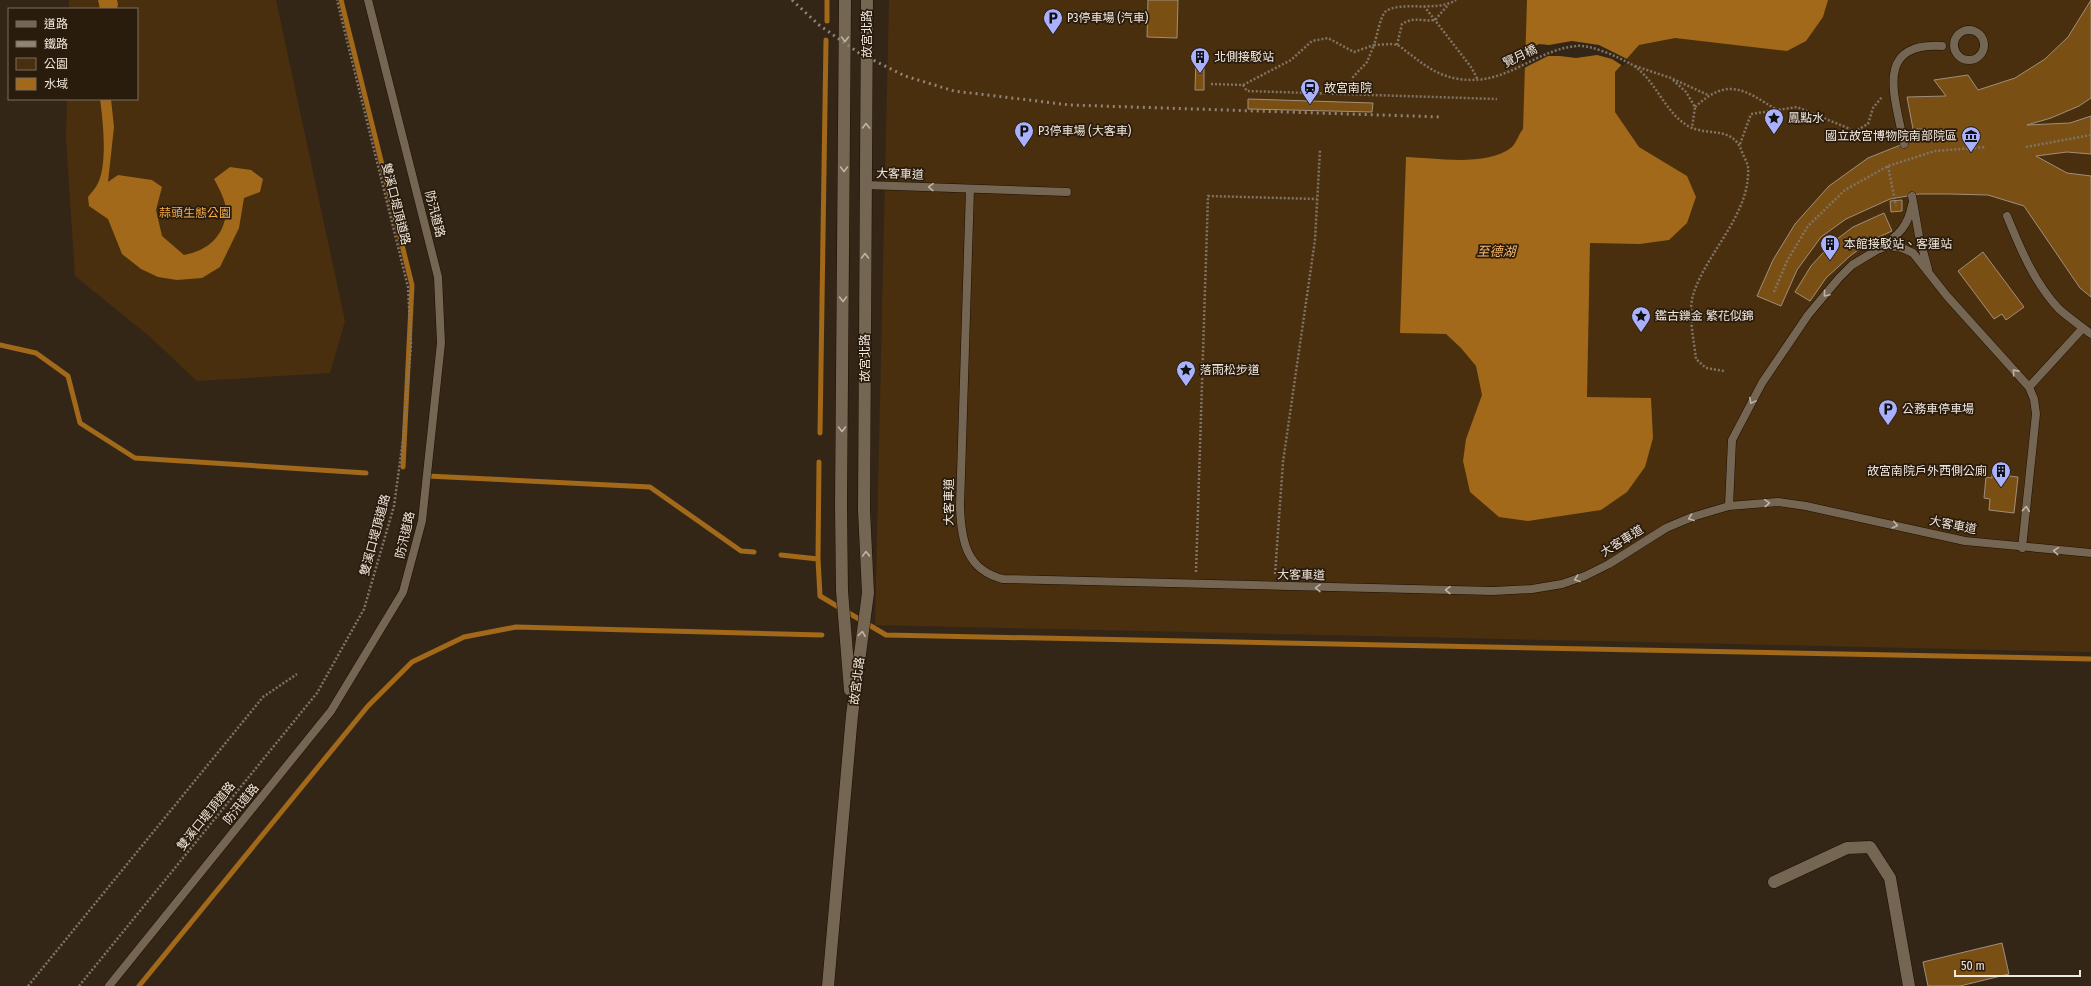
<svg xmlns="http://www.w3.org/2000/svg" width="2091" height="986" font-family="'Fira Sans Condensed','Noto Sans TC',sans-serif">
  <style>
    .green { fill: #492f0e }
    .water { fill: #a16919 }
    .pier { fill: #342616 }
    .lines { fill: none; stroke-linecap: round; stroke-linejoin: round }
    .stream { stroke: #a16919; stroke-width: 5 }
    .building { fill: #7a4f14; stroke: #a08f7c }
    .lane-casing { stroke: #1b0f02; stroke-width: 9 }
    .street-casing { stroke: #1b0f02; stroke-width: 13 }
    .secondary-casing { stroke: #1b0f02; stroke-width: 13 }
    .path { stroke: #807466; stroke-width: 2.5; stroke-dasharray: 2 2; stroke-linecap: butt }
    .lane { stroke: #756553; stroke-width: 8 }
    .street { stroke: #756553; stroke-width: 12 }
    .secondary { stroke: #756553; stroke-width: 12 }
    .rail { stroke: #908477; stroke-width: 3; stroke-dasharray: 2 4; stroke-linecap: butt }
    .oneway { stroke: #bfb4a6 }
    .labels { text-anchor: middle; stroke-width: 3.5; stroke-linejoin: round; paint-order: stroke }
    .poi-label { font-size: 12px; fill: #f1e8de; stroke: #2a1c0d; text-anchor: start }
    .street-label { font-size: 12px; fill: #f1e8de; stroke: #2a1c0d }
    .park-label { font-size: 12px; fill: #fcae4c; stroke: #2a1c0d }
    .water-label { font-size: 13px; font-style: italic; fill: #f6b86f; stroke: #2a1c0d }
  </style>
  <rect width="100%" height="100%" fill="#342616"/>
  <path class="green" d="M69,0H276L345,321L330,373L197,381L149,336L75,276L66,139L67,99H137V9H69Z
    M889,0H2091V652L875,625Z"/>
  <path class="water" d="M98,0H117L118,4L117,9H100Z
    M1527,0H1828L1823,17L1806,41L1787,51L1675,38L1639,45L1615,72V112L1639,147L1687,176L1696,197L1687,223L1669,240L1640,244L1590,243L1587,397L1651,398L1653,438L1645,467L1627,492L1601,510L1528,521L1499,517L1470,492L1463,461L1466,439L1482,395L1476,366L1461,348L1446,334L1400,333L1406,157C1435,158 1488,167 1512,147C1516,143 1519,134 1523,129Z
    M100,99H111L114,127L108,182L118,175L152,180L162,187L156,210L162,236L184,255C207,251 225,236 226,211C226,201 219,188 214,179L230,167L251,170L263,179L260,192L244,198L239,228L220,267L202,278L177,280L158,277L141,269L122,254L108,219L89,206L88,197C91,193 95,189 97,185C108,166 103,120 100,99Z"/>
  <path class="pier" d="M1572,41L1599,45L1629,60L1623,66L1612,59L1597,55L1576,58L1560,56H1548L1522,69L1523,57L1528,49L1539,44L1549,45Z"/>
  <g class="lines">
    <path class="stream" d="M341,0L412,285L403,467
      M827,21V0
      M0,345L36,353L68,376L80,423L135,458L366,473
      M820,433L826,40
      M427,476L650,487L741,551L754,552
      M781,555L818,559L819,462
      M818,559L820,596L886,635L2091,659
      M139,986L368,706L412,662L464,637L516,627L822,635"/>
  </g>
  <path class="building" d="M1148,0H1178L1177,38L1147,37Z
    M2091,0V98L2079,106L2051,118L2027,125L2070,123L2091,116V154L2067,152L2036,156L2067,173L2091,176V297L2080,288L2024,206L1988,195L1949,194H1919L1890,199L1846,219L1821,237L1797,270L1781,306L1757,296L1773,260L1795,224L1829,186L1868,158L1918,138L1952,130L1913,129L1907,97L1946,96L1934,80L1968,75L1978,90L2015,78L2045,59L2068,37Z
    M1196,58L1204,59V90H1195Z
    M1248,99L1373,103L1372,112L1248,109Z
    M1902,200V211L1891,212L1890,201Z
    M1884,213L1892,231L1872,240L1850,256L1826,278L1810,301L1795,292L1811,266L1833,242L1853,227Z
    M1983,252L2024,307L2006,320L2002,314L1994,319L1958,271Z
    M1992,474L2018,477L2014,513L1989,510L1990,499L1984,498L1986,477L1992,478Z
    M2002,943L2009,974L1960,986H1928L1923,962Z"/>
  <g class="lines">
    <g class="lane-casing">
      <path id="lane" d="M1954 45a15 15 0 1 1 30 0a15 15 0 1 1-30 0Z
        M1904,144C1896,99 1872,42 1942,46
        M866,185L1067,192
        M970,189L960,506C961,540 966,570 1003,579L1493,591L1532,589L1562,584L1585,576L1609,564L1666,528L1692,517L1729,506L1778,502L1806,506L1965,541L2091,553
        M1912,196L1919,236L1928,269
        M2007,216C2020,248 2035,284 2059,309C2069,318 2081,326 2091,334
        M1881,247C1899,235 1908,226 1912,205
        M2029,387L2083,328
        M1729,506L1732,440L1762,383L1808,315L1839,278L1852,265L1877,250L1888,246L1902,248L1913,253L1947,296L2029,387L2034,399L2036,414L2022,548
        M109,986L331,711L403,592L422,521L441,343L438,277L368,0"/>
    </g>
    <g class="street-casing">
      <path id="street" d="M1774,882L1847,848L1870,847L1890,878L1909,986"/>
    </g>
    <g class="secondary-casing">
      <path id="secondary" d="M845,0L841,505L842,591L850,690
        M828,986L852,715L868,593L864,510L867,0"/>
    </g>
    <path class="path" d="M1424,6L1471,67L1478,80
      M1397,45L1402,24C1415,16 1420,22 1435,20L1448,5
      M1635,66L1671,78L1708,95
      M1673,80L1686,92L1695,107L1692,128
      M1211,84L1243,85L1291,60L1312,41L1328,38L1354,52L1374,45C1377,36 1380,18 1385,12C1399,0 1436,13 1456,0
      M1243,85L1247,91L1497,99
      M1353,94V77L1367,62L1374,45C1381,45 1391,43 1397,45C1401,46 1406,52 1410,54C1425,66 1439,76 1459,79C1507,86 1532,51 1576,46C1590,44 1618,57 1631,64C1656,79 1663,111 1688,126C1708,137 1733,125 1742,152C1744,157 1747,162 1748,167C1751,213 1708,251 1694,292C1687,312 1694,339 1696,359L1706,368L1724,371
      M1695,107C1728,77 1743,89 1777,110
      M1740,144L1751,114L1797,107L1855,131L1868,124L1873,108L1882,97
      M2026,147L2091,135
      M1888,166L1896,206
      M1774,292L1787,261L1808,226L1845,190L1888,166L1935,151L1986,147
      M1196,572L1208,196L1317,199
      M1275,574L1283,462L1315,240L1320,150
      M28,986L263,697L297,674
      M79,986L317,693L364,609L394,506L403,440L411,344L408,287L337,0"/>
    <use href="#lane" class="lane"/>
    <use href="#street" class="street"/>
    <use href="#secondary" class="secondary"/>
    <path class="rail" d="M792,0L819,25L859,53L905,76L954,91L1070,105L1442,117"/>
  </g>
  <defs><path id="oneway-chevron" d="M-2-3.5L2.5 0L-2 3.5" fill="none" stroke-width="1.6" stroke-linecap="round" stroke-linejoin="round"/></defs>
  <g class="oneway">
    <use href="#oneway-chevron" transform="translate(845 39) rotate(90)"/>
    <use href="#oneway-chevron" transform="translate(866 126) rotate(-89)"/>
    <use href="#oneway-chevron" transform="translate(844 169) rotate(90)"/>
    <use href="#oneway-chevron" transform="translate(931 187) rotate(-178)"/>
    <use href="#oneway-chevron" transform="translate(865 256) rotate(-90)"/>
    <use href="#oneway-chevron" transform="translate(1826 294) rotate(130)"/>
    <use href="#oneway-chevron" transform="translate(843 299) rotate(90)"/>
    <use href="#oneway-chevron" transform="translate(2015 372) rotate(-132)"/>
    <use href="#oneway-chevron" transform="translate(1752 401) rotate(118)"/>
    <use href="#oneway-chevron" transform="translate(842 429) rotate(90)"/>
    <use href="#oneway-chevron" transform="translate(1767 503) rotate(-4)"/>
    <use href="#oneway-chevron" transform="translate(2026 509) rotate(-84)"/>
    <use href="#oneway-chevron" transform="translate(1691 518) rotate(160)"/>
    <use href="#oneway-chevron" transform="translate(1895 525) rotate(12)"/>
    <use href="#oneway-chevron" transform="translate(2056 551) rotate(-175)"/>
    <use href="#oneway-chevron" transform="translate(866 554) rotate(-92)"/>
    <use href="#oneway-chevron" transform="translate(1577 579) rotate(160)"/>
    <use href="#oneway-chevron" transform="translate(1318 588) rotate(-179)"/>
    <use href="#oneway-chevron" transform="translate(1448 590) rotate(-179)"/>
    <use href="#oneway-chevron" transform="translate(862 634) rotate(-83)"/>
  </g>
  <defs>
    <g id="parking-pin" transform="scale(1)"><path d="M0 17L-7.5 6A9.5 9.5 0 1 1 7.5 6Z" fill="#a9b0fc" stroke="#2a1c0d"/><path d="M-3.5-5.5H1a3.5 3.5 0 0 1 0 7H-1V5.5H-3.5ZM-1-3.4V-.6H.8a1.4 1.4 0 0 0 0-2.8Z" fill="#111"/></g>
    <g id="building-pin" transform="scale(1)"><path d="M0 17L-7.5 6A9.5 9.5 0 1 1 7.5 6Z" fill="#a9b0fc" stroke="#2a1c0d"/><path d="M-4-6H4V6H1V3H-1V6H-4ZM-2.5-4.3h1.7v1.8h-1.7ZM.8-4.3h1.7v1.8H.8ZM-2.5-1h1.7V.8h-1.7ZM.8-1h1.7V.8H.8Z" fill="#111"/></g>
    <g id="station-pin" transform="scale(1)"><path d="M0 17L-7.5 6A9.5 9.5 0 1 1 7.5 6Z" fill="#a9b0fc" stroke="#2a1c0d"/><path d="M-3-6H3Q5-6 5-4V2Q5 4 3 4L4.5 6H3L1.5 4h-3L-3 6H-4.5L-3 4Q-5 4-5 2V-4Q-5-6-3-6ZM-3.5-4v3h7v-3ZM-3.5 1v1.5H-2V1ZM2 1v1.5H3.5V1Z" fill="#111"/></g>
    <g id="sight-pin" transform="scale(1)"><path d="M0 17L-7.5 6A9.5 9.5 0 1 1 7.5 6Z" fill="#a9b0fc" stroke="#2a1c0d"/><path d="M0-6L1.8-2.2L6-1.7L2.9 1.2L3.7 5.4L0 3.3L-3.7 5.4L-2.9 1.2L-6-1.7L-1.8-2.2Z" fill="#111"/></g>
    <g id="museum-pin" transform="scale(1)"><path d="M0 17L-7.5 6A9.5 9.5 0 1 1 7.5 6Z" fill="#a9b0fc" stroke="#2a1c0d"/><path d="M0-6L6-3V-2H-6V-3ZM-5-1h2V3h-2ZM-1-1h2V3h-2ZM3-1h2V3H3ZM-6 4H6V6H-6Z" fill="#111"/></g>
  </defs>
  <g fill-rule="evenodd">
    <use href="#parking-pin" x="1053" y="18"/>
    <use href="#building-pin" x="1200" y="57"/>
    <use href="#station-pin" x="1310" y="88"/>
    <use href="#sight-pin" x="1774" y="118"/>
    <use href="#parking-pin" x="1024" y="131"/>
    <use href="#museum-pin" x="1971" y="136"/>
    <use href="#building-pin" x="1830" y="244"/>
    <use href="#sight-pin" x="1641" y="316"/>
    <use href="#sight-pin" x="1186" y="370"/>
    <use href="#parking-pin" x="1888" y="409"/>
    <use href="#building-pin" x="2001" y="471"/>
  </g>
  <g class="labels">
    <g class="poi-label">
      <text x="1067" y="22">P3停車場 (汽車)</text>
      <text x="1214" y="61">北側接駁站</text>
      <text x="1324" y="92">故宮南院</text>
      <text x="1788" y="122">鳳點水</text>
      <text x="1038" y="135">P3停車場 (大客車)</text>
      <text x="1957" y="140" text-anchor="end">國立故宮博物院南部院區</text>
      <text x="1844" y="248">本館接駁站、客運站</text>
      <text x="1655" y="320">鑑古鑠金 繁花似錦</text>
      <text x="1200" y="374">落雨松步道</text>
      <text x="1902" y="413">公務車停車場</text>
      <text x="1987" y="475" text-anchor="end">故宮南院戶外西側公廁</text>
    </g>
    <g class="street-label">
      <text transform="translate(867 34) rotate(-90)" y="4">故宮北路</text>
      <text transform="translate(1520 56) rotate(-26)" y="4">覽月橋</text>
      <text transform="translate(900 174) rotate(2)" y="4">大客車道</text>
      <text transform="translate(396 204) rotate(76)" y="4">雙溪口堤頂道路</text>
      <text transform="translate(435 214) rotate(76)" y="4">防汛道路</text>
      <text transform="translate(865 358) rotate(-90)" y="4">故宮北路</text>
      <text transform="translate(949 502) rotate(-90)" y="4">大客車道</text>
      <text transform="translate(1953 525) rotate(11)" y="4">大客車道</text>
      <text transform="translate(375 535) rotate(-75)" y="4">雙溪口堤頂道路</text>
      <text transform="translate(405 535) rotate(-77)" y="4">防汛道路</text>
      <text transform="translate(1622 541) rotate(-32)" y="4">大客車道</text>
      <text transform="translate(1301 575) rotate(1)" y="4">大客車道</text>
      <text transform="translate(857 681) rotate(-83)" y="4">故宮北路</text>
      <text transform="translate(241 804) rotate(-51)" y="4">防汛道路</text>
      <text transform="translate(206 816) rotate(-51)" y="4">雙溪口堤頂道路</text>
    </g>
    <g class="park-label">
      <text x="195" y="217">蒜頭生態公園</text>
    </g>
    <g class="water-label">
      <text x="1496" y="256">至德湖</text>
    </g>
  </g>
  <rect x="8" y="8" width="130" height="92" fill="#2a1c0d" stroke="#7a6e61"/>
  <rect x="16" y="21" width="20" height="6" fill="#756553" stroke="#7a6e61"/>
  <text x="44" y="28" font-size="12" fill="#f1e8de">道路</text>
  <rect x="16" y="41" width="20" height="6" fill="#908477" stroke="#7a6e61"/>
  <text x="44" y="48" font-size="12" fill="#f1e8de">鐵路</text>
  <rect x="16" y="58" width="20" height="12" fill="#492f0e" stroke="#7a6e61"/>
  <text x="44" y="68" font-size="12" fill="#f1e8de">公園</text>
  <rect x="16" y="78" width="20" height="12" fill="#a16919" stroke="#7a6e61"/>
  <text x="44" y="88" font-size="12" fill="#f1e8de">水域</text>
  <path d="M1955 970v6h125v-6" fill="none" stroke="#f1e8de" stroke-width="2"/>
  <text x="1961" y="970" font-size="12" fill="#f1e8de" stroke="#2a1c0d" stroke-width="3" paint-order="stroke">50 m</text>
</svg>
